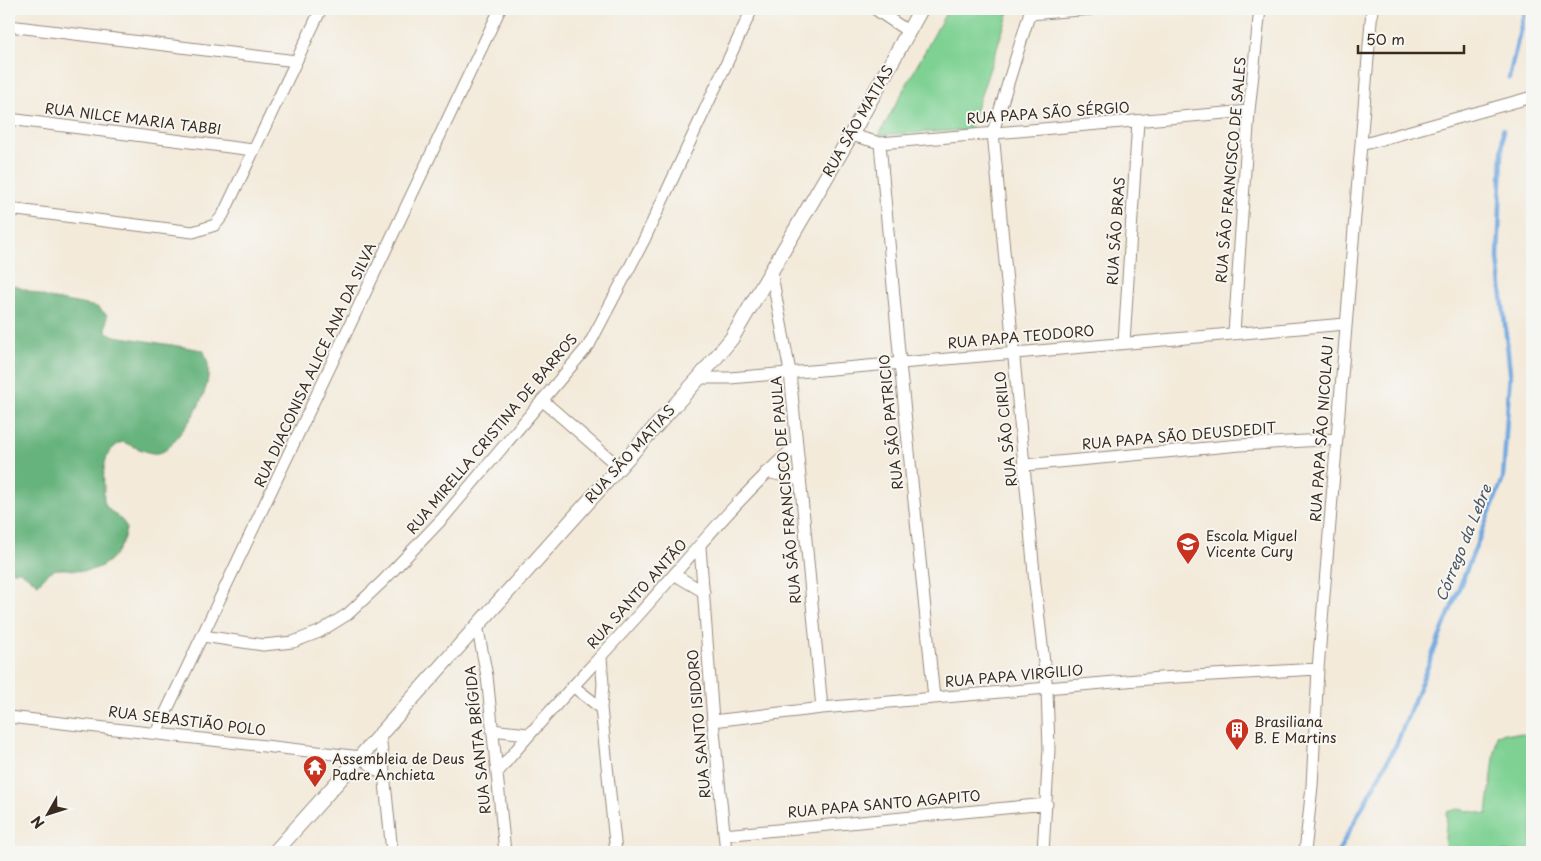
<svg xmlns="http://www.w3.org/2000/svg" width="1541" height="861" font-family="'Playpen Sans',sans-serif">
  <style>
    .green { fill: #7ed193; stroke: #5c7e58 }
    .forest { fill: #66b37d; stroke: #506e4e }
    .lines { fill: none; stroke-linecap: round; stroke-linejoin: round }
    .stream { stroke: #72a9e0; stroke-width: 4.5 }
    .minor-casing { stroke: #978a7c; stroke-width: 13 }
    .tertiary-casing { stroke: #978a7c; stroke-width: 16 }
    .minor { stroke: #fff; stroke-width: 11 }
    .tertiary { stroke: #fff; stroke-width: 14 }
    .labels { text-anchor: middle; stroke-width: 4; stroke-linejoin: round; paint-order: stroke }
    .street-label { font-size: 14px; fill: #3b2a1e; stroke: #f6f6f2 }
    .poi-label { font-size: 14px; fill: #3b2a1e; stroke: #f6f6f2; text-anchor: start }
    .water-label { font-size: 15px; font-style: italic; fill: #4e5662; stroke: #f6f6f2 }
  </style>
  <rect width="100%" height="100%" fill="#f6f6f2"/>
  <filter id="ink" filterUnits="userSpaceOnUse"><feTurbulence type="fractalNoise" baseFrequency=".02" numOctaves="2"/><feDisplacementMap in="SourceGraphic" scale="10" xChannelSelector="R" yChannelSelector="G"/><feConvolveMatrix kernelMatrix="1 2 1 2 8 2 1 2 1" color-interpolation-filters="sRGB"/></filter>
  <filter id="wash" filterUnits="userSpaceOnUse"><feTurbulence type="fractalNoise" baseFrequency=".0096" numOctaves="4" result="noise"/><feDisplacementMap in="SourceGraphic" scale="20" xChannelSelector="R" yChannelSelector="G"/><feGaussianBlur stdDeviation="1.12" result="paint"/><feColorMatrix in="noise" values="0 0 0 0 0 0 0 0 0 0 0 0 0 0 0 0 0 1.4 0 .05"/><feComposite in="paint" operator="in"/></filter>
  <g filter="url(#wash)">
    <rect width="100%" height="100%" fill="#f3eada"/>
    <path class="green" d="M948,9H1010L969,130L879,135Z
      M1504,733L1532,735V852H1444L1447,812L1458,809L1487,814L1497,735Z"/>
    <path class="forest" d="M9,284L49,298L97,307L107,315L106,332L115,336L203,350C219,377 196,415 178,436C172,443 167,452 158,453C149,455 132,445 122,442C103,451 103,469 104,488C104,493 103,499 105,504C109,513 127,520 126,529C122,552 106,570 83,571C75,571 67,568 59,569C50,569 44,578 38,584L20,571H9Z"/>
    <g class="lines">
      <path class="stream" d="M1509,78L1525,9
        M1338,852L1397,743L1503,479L1510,372L1498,258L1503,129"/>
    </g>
  </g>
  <g filter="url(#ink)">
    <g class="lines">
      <g class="minor-casing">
        <path id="minor" d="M875,9L909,32
          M1031,9L993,132L1035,584L1047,689L1049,749L1043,852
          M1029,14L1092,9
          M9,26L296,61
          M9,119L253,150
          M851,135L880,143L1249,111
          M880,143L900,363L934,698
          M1361,145L1532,97
          M9,209L193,232L215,225L223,215L321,9
          M771,270L790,372L822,708
          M1234,333L1249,111L1260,9
          M1124,343L1138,121
          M699,378H730L1345,324
          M542,400L619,467
          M1025,465L1240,445L1337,439
          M766,472L799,479
          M700,547L713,721L726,852
          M675,575L704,592
          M477,625L487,676L505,852
          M203,636L263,645L293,642L319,632L348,614L382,582L443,518L589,345L644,240L752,9
          M601,657L603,684L601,708L616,852
          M574,687L601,708
          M9,717L361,757L383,775
          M713,721L822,708L1160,678L1318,669
          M492,730L528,734
          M156,733L500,9
          M380,733L392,852
          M497,773C542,717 593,666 641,612C691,556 739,496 796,446
          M724,835L1047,804
          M1305,852L1312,786L1318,669L1372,9"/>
      </g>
      <g class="tertiary-casing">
        <path id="tertiary" d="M275,852L699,378L732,338L851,135L921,9"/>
      </g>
      <use href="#minor" class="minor"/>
      <use href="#tertiary" class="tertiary"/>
    </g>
  </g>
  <defs>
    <g id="school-pin" transform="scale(1.25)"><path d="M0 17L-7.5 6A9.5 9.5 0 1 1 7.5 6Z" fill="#c8321e" stroke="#f6f6f2"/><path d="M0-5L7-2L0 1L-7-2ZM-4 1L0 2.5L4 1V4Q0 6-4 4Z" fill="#fff"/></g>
    <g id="building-pin" transform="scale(1.25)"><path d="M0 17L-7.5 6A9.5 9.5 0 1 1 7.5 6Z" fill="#c8321e" stroke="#f6f6f2"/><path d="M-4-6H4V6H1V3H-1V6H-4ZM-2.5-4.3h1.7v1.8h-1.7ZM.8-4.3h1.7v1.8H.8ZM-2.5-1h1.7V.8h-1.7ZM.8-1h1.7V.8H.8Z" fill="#fff"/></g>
    <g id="temple-pin" transform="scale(1.25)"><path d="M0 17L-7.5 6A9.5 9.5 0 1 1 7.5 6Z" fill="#c8321e" stroke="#f6f6f2"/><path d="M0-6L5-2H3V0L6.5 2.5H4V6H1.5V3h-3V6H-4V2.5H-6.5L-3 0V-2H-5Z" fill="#fff"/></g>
  </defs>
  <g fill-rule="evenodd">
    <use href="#school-pin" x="1188" y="544"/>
    <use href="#building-pin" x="1237" y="730"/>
    <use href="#temple-pin" x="315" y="767"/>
  </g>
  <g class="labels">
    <g class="street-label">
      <text transform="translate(1048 113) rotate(-4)" y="5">RUA PAPA SÃO SÉRGIO</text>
      <text transform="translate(133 119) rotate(7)" y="5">RUA NILCE MARIA TABBI</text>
      <text transform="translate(858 121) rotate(-60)" y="5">RUA SÃO MATIAS</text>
      <text transform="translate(1231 170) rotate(-85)" y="5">RUA SÃO FRANCISCO DE SALES</text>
      <text transform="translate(1116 231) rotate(-86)" y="5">RUA SÃO BRAS</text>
      <text transform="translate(1021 337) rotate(-5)" y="5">RUA PAPA TEODORO</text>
      <text transform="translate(315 365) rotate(-65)" y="5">RUA DIACONISA ALICE ANA DA SILVA</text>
      <text transform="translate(891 422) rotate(-96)" y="5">RUA SÃO PATRICIO</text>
      <text transform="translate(1006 429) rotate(-96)" y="5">RUA SÃO CIRILO</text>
      <text transform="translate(1322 429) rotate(-86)" y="5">RUA PAPA SÃO NICOLAU I</text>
      <text transform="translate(492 434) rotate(-50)" y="5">RUA MIRELLA CRISTINA DE BARROS</text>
      <text transform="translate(1179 436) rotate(-5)" y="5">RUA PAPA SÃO DEUSDEDIT</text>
      <text transform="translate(630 454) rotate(-48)" y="5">RUA SÃO MATIAS</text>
      <text transform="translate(786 490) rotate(-95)" y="5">RUA SÃO FRANCISCO DE PAULA</text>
      <text transform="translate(637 594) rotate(-48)" y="5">RUA SANTO ANTÃO</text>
      <text transform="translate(1014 676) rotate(-5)" y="5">RUA PAPA VIRGILIO</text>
      <text transform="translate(187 721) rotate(7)" y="5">RUA SEBASTIÃO POLO</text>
      <text transform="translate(699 724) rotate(-95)" y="5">RUA SANTO ISIDORO</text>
      <text transform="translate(478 740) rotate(-96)" y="5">RUA SANTA BRÍGIDA</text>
      <text transform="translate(884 804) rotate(-5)" y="5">RUA PAPA SANTO AGAPITO</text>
    </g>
    <g class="poi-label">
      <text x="1206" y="541">Escola Miguel<tspan x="1206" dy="16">Vicente Cury</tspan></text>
      <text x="1254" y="727">Brasiliana<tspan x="1254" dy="16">B. E Martins</tspan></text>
      <text x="332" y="764">Assembleia de Deus<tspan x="332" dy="16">Padre Anchieta</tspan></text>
    </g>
    <g class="water-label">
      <text transform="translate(1464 543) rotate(-68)" y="5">Córrego da Lebre</text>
    </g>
  </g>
  <rect width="1541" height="861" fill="none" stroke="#f6f6f2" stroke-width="30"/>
  <g transform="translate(48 814) rotate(231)" stroke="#f6f6f2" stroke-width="4" paint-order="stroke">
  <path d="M0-4L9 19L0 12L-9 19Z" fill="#3b2a1e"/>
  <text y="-8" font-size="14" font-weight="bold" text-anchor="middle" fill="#3b2a1e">N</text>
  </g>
  <path d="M1358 45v8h106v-8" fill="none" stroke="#3b2a1e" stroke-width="2.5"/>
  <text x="1366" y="45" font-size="15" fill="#3b2a1e" stroke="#f6f6f2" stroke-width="4" paint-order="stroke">50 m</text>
</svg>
